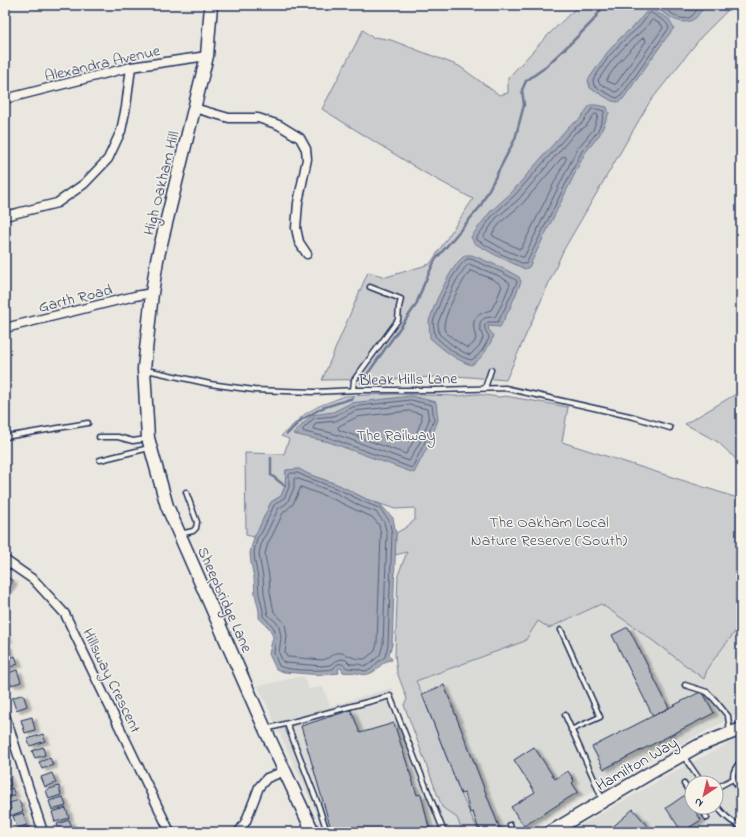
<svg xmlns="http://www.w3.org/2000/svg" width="746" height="837" font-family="'Indie Flower',sans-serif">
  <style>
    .built { fill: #dadad6; fill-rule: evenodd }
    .green { fill: #cbcccd; stroke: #737e96 }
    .water { fill: #a3a8b4; stroke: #6d7892 }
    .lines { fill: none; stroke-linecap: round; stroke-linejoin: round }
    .shore { stroke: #515f80; stroke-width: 1 }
    .stream { stroke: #6d7892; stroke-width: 2.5 }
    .building { fill: #b6babf; stroke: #1b2f5e; filter: url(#shadow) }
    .lane-casing { stroke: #1b2f5e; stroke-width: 7 }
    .street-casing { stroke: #1b2f5e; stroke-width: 11 }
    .secondary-casing { stroke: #1b2f5e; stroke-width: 15 }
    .lane { stroke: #f7f3e8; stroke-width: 4 }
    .street { stroke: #f7f3e8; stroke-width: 8 }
    .secondary { stroke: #f7f3e8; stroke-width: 12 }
    .labels { text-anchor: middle; stroke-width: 3; stroke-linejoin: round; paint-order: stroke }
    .street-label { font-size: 16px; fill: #1b2f5e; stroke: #f7f3e8 }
    .park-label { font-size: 16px; fill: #47567a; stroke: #f7f3e8 }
  </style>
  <defs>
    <filter id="shadow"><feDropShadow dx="4.5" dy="2.5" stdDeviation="1" flood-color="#0004"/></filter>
  </defs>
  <rect width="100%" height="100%" fill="#eae7e0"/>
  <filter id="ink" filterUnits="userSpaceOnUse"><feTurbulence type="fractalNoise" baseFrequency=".025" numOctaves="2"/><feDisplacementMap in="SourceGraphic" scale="8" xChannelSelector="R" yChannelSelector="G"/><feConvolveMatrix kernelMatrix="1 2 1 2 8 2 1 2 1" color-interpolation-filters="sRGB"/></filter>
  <g filter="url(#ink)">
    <path class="built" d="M601,604L633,626L708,668L741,624V713L735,714L718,725L614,777L531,832H479L461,794L422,694L416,681L525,641L538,621L549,628Z
      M303,676L309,689L323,687L330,706L392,688L432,800L457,818L463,832H325L258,686Z
      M741,737V832H569L681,768ZM692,783H716V807H692Z"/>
    <path class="green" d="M579,5H733L702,36L649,103L563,251L506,380L456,376L394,379L322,380L368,272L386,277L430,264L473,199L425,173L322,109L363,30L374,39L375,37L391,40L459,66L499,95L508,93V78L546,37Z
      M741,391V464L718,442L685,424Z
      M394,394L457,396L476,394L499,397L505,396L568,407L562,442L741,499V624L708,667L704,679L633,626L601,604L549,628L538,621L525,641L416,681L422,694L461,794L479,832H463L457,818L442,807L404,705L407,699L397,672L395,655L398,575L407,552L395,555L396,533L405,528L415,520V508L395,509L366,499L339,485L308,474L299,469L286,470L285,486L281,496L271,502L258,530L254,537L246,535L245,453L284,454L289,439L281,436L305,414L319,406L345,396Z"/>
    <path class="water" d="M651,5H711C707,7 703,9 700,12C698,14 697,18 694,19C680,29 663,11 651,5Z
      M651,6L658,13L669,19L674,28L664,41L623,99L618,102L612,101L590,88L588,80L606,54L620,38L637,23Z
      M590,105H597L607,107L609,113L600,134L585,153L529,267L525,269L499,257L474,243L471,237L490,212L511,193L569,126L579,120Z
      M465,255H472L503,268L519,277L521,282L510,308L500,327L488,326L489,330L494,336C488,347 483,359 471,365C454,359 444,350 430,338L429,321L437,299L448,277L457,263Z
      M411,396L436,402L438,420L428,446L414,473L329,442L293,434L312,415L333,412L351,403Z
      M299,469L308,474L339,485L366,499L381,505L393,518L396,533L392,645L389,654L392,660C382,660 379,670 371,673C364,676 362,674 356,673C352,672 347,673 343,672L341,668L338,669L339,673L322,675L284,672L276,669L269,654L273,637L270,629L259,618V611L255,594L254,578L251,563L250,553L254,537L258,530L271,502L281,496L285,486L286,470Z"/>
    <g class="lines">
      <path class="shore" d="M661,5C668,11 682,24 692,16C693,15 695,12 696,11C698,8 701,7 704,5
        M650,13H652C659,19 666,19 669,28L621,96L617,98L614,97L594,86L593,80L609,56L623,41L640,26Z
        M653,20L662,25L663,28L618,91L615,92L599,83L598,80L613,59L626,45L644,29L651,21Z
        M643,38H645L646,41L616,84H614L607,81V79C618,62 628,51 643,38Z
        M592,109H597L604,111V113L602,121L597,132L582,151L526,264H524L501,254L477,240V237L493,215L514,196L572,130L582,123Z
        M595,114H597L598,116L593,130L577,149L524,257H522L503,249L484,238V236L496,218L518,200L575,133L585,127Z
        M564,156L566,157V159L521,249H519L493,236L492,234L501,222L522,204Z
        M467,259H471L501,272L516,280L517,282L506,306L498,322H488L485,325C483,330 489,333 489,338C485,346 480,356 471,360C456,356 446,346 435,336L433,322L441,300L451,279L460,266Z
        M469,264L499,276L509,282L510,284L502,304L495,317C492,317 488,317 485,318C476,322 481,331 483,338L479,346L470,355C458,351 449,342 439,334L438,323L446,302L456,281L464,269Z
        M470,271H472C481,275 496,279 502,286L496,301L491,310C473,315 471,321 476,338L474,343L468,348C463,346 449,336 445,331C439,322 463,279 470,271Z
        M411,400L432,405L434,420L424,444L412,468L330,438L305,432L303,431V429L314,418L334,416L353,407Z
        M410,405L427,409L429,420L420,442L409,461L332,433L314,429L313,428L316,423L336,421L355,411Z
        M410,411L421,414L422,419L414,440L406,454L339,430L338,428L339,426L357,417Z
        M291,473H298L306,477L338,489L364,502L379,508L389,520L392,533L388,645L385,657L378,662L370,670L364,671L358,669L347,668C341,662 338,662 333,669C321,671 289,671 279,666L274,653L276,637L274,628L263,616V610L259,594L258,578L255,562L254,553L257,538L262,532L274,505L285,497L289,487V475Z
        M296,478L336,493L362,507L376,512L384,522L387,534L383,644L380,655L368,665L364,666L359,664H350L346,660L342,659L335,661L330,665L322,666L286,663L283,662L279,653L281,637L279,626L277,623L268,615L264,593L263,577L260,561L259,554L262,540L266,534L278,509L287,503L289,499L294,488V479Z
        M301,487L333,499L360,512L372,517L379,525L381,535L377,643L375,651L365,659C361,659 355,659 352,657C346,655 344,652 336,653C331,655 328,659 322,660L289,657H287L285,652L287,636L285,624L281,619L274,612L270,592L269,576L266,561L265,554L268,543L272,536L283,513L293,504L300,489Z"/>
      <path class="stream" d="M361,383L416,305L424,284L435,260L480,207L515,139L524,105L522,90L526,81L543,69L574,40L593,21L604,5
        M287,434L301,420L322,408L353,398V397
        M271,458V475L285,486"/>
    </g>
    <path class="building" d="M5,576L13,581L7,591L5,589Z
      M628,627L669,708L653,716L612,635Z
      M5,631L8,640H5Z
      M7,645L10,653L5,655V646Z
      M15,656L18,664L5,669V660Z
      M17,670L21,682L11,685L6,674Z
      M444,685L501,832H482L480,828L479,830L473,812L470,813L465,793L461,794L422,694Z
      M702,691L714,713L604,769L592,747Z
      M23,694L27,706L16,710L12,698Z
      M351,710L360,733L394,723L417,795L421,794L430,832H337L336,828L331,829L301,726Z
      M32,717L35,730L25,733L21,720Z
      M43,734L45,741L30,746L27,739Z
      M43,747L45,755L35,758L32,751Z
      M534,747L555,779L568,771L574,781L572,783L578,792L524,826L511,807L535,792L514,760Z
      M50,758L53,765L42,769L39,762Z
      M5,772H6L11,785L5,788Z
      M52,773L56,783L45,787L41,777Z
      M59,786L61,795L49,799L46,790Z
      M12,788L15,795L5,799V790Z
      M685,795L701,820L682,832L666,808Z
      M63,797L66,806L52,810L49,801Z
      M19,800L23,811L10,816L9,810L11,809L9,803Z
      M66,808L69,818L55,822L52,812Z
      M633,809L653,832H607Z
      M23,813L27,825L17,828L13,816Z
      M69,820L73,829L65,832H60L57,824Z
      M28,827L30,832H18V830Z
      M260,828L268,832H258Z"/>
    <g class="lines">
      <g class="lane-casing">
        <path id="lane" d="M147,370L210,384L254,390L314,392L357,390H436L505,388L634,417L670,428
          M485,388L491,370
          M353,390L354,380L398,320L399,307L401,299L370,287
          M5,437L88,423
          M99,437H118L133,441L146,439
          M100,460L149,448
          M180,534L193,531L196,528L197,522L186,492
          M561,630L600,717L571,730
          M685,685L707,692L714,699L728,716L730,732
          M565,715L593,777L602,799
          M287,724L318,804L327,832
          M266,729L390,696L444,832
          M684,757L702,783
          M741,761C731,772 730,778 741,790
          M684,784L692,796
          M716,788L733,779
          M716,805C723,814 730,822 741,826
          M700,807L707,818
          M510,825L513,832"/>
      </g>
      <g class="street-casing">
        <path id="street" d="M5,99L131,67L207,56
          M194,108L229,118H258L279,125L300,138L306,149L307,159L298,203L296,228L299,242L307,254
          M5,216L57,203L84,184L108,159L121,131L126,107L131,67
          M5,328L135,296L152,293
          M5,560L34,580L65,614L170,832
          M5,715L43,832
          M239,832L246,821L259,787L267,778L285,771"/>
      </g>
      <g class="secondary-casing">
        <path id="secondary" d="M211,5L207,56L157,260L152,293L144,369L148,438L167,506L265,729L313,832
          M551,832L650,773L698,746L741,729"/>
      </g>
      <use href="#lane" class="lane"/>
      <use href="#street" class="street"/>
      <use href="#secondary" class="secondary"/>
    </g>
  </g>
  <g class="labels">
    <g class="street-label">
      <text transform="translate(102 62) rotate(-13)" y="6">Alexandra Avenue</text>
      <text transform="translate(160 183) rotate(-76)" y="6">High Oakham Hill</text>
      <text transform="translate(75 297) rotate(-14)" y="6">Garth Road</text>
      <text transform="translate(408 378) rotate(-1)" y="6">Bleak Hills Lane</text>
      <text transform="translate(226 599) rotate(66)" y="6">Sheepbridge Lane</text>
      <text transform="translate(113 680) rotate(64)" y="6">Hillsway Crescent</text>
      <text transform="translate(636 763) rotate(-30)" y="6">Hamilton Way</text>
    </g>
    <g class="park-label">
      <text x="396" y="440">The Railway</text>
      <text x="549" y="527">The Oakham Local<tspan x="549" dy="18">Nature Reserve (South)</tspan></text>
    </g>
  </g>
  <rect width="746" height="837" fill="none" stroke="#f7f3e8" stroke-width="20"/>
  <rect x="10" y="10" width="726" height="817" fill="none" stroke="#1b2f5e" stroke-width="1.5" filter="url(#ink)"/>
  <g transform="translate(704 795) rotate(215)"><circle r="19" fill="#f7f3e8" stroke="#9fa5b1"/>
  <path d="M0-3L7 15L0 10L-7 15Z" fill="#d1495b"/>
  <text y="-6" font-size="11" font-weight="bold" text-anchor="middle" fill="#1b2f5e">N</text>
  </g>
</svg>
